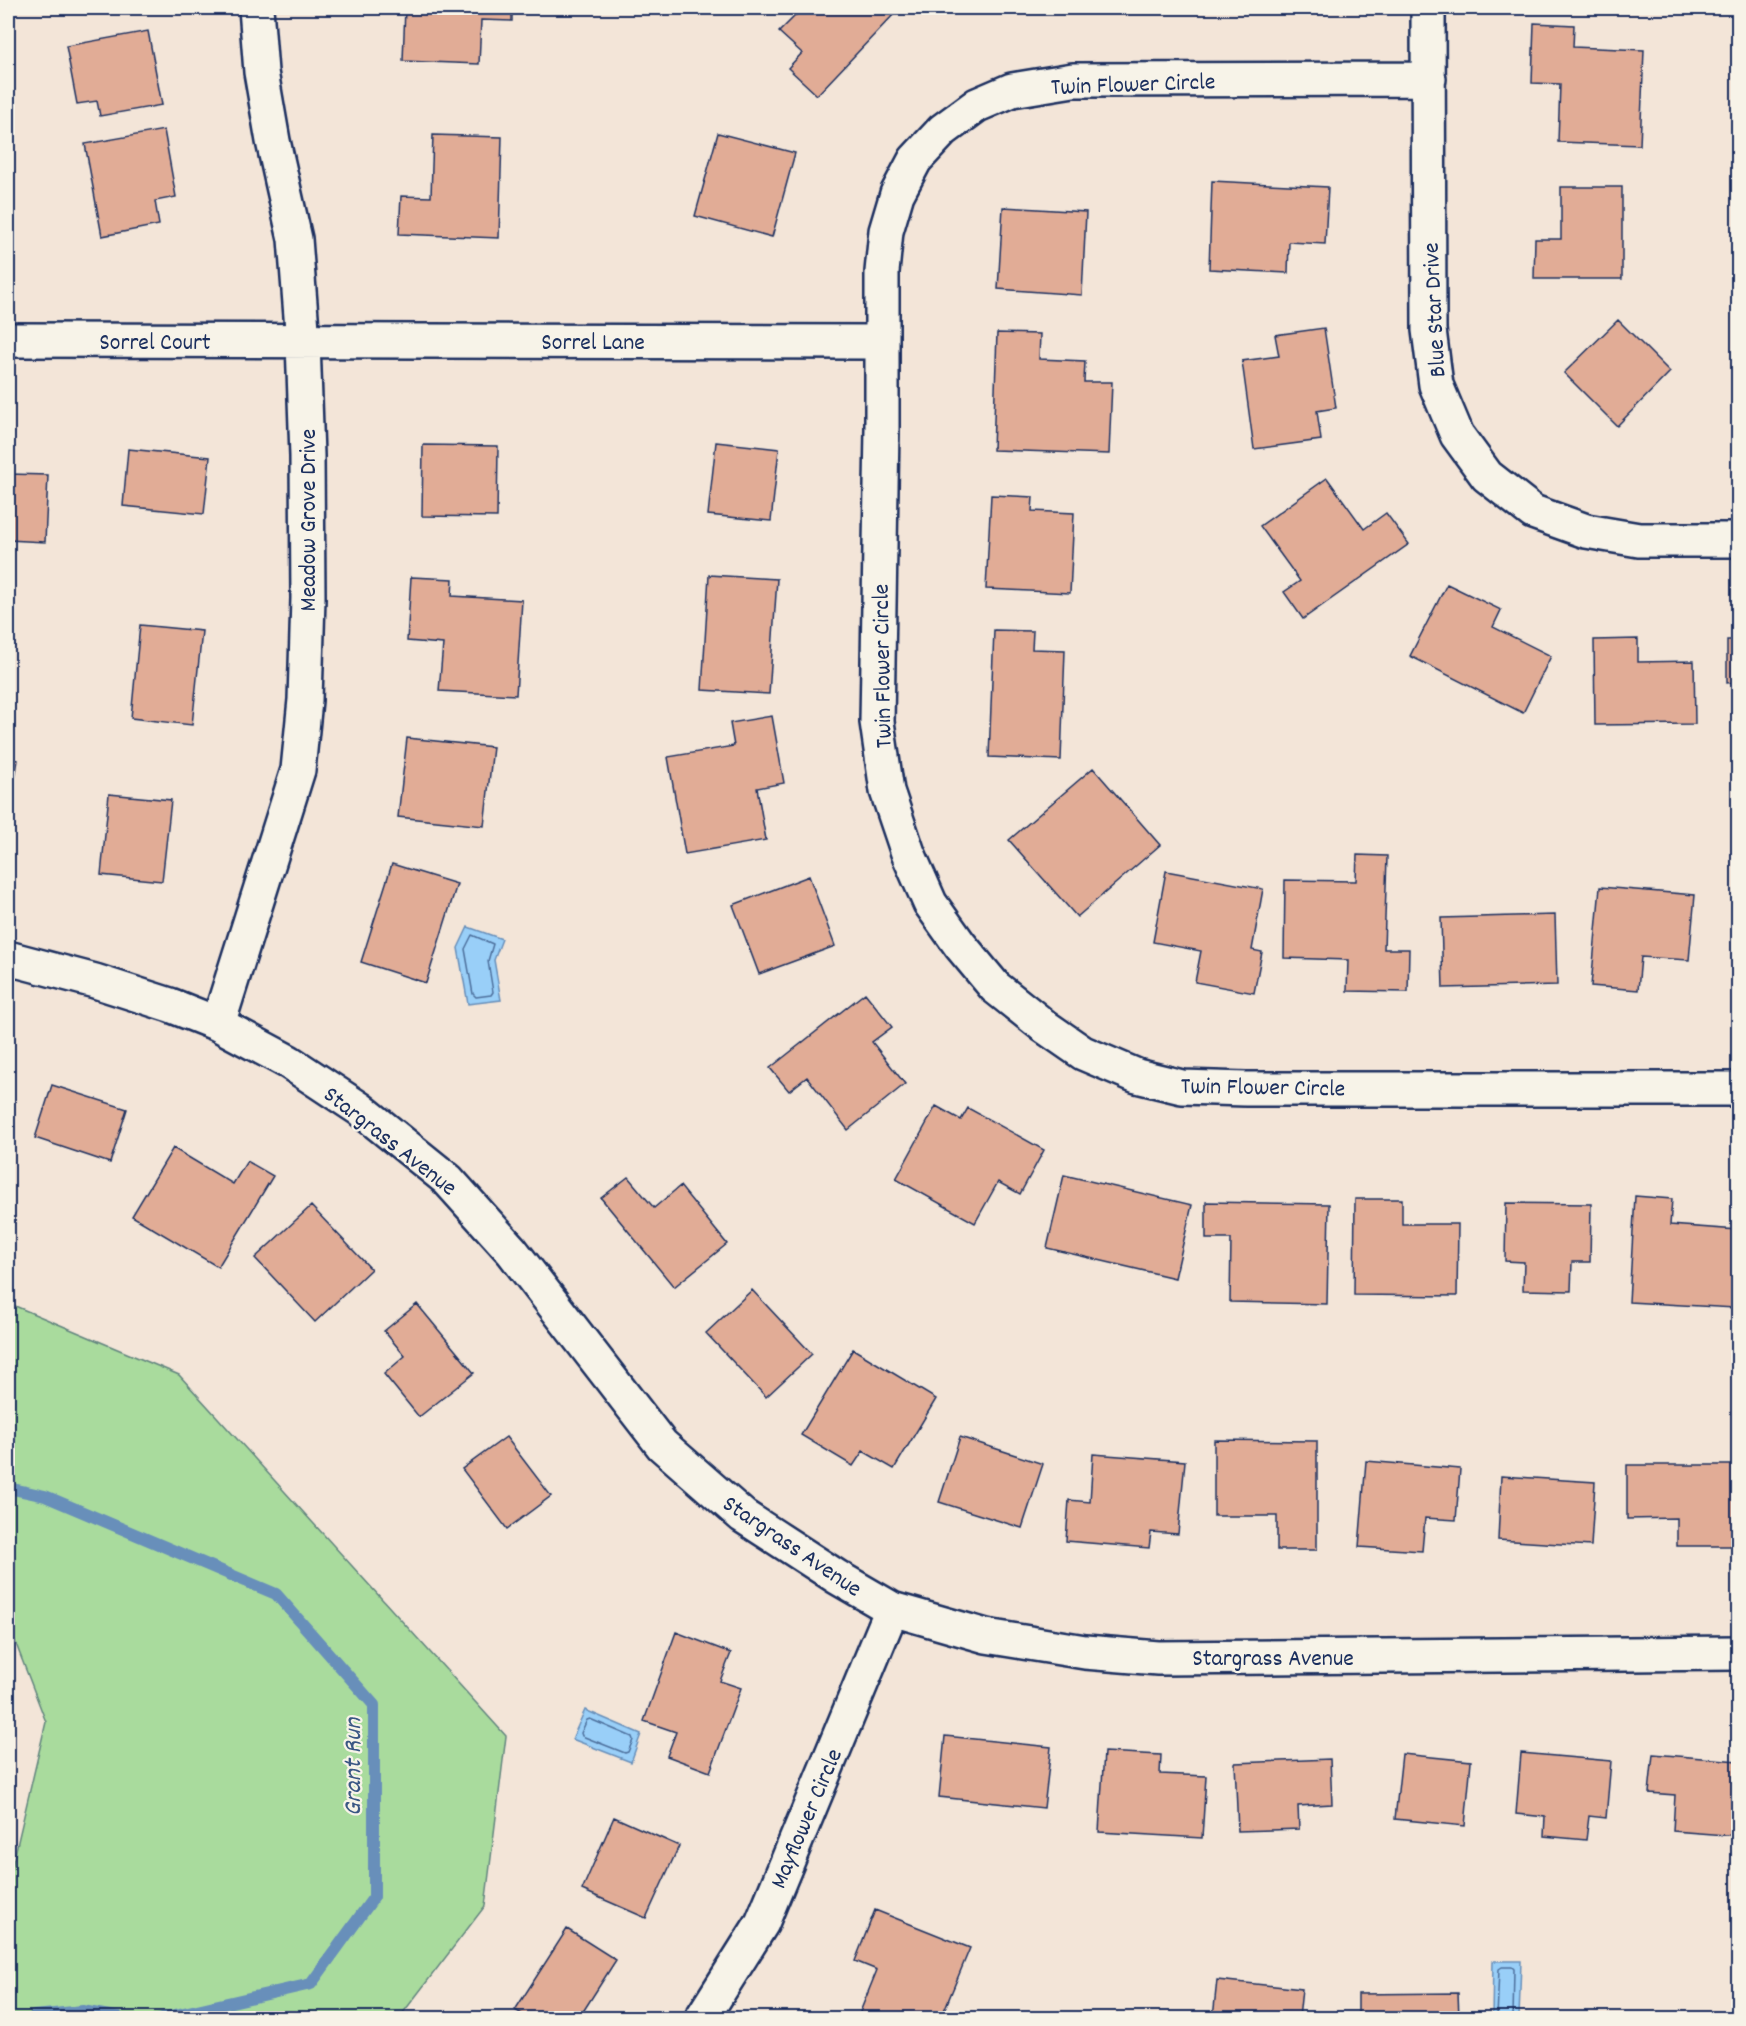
<svg xmlns="http://www.w3.org/2000/svg" width="1746" height="2026" font-family="Dekko,sans-serif">
  <style>
    .green { fill: #a9db9d; stroke: #62857e; stroke-width: 1.5 }
    .water { fill: #99cff8; stroke: #678fba; stroke-width: 1.5 }
    .lines { fill: none; stroke-linecap: round; stroke-linejoin: round }
    .shore { stroke: #4d6f9c; stroke-width: 1.5 }
    .stream { stroke: #678fba; stroke-width: 12 }
    .building { fill: #e1ac96; stroke: #1b2f5e; stroke-width: 1.5 }
    .minor-casing { stroke: #1b2f5e; stroke-width: 38 }
    .minor { stroke: #f7f3e8; stroke-width: 33 }
    .labels { text-anchor: middle; stroke-width: 4.5; stroke-linejoin: round; paint-order: stroke }
    .street-label { font-size: 24px; fill: #1b2f5e; stroke: #f7f3e8 }
    .water-label { font-size: 26px; font-style: italic; fill: #3a5784; stroke: #f7f3e8 }
  </style>
  <rect width="100%" height="100%" fill="#f3e5d8"/>
  <filter id="ink" filterUnits="userSpaceOnUse"><feTurbulence type="fractalNoise" baseFrequency=".0167" numOctaves="2"/><feDisplacementMap in="SourceGraphic" scale="12" xChannelSelector="R" yChannelSelector="G"/><feConvolveMatrix kernelMatrix="1 2 1 2 8 2 1 2 1" color-interpolation-filters="sRGB"/></filter>
  <g filter="url(#ink)">
    <path class="green" d="M8,1303L179,1375L506,1736L485,1906L399,2018H8V1884L46,1722L8,1623Z"/>
    <path class="water" d="M468,927L502,939L494,960L501,1000L468,1004L458,948Z
      M585,1710L641,1734L631,1762L572,1739Z
      M1493,1961H1521L1519,2018H1492Z"/>
    <g class="lines">
      <path class="shore" d="M472,935L493,944L488,961L493,992L491,995L476,997L473,994L465,949Z
        M590,1719L632,1737L633,1740L628,1752L625,1753L582,1736L581,1733L587,1720Z
        M1497,2018L1499,1969L1502,1967H1512L1514,1969L1513,2018"/>
      <path class="stream" d="M8,1488L45,1496L276,1594L374,1705V1897L311,1984L162,2018
        M33,2018L35,2016L83,2011L119,2018"/>
    </g>
    <path class="building" d="M405,8H512V21L481,20L479,64L403,61Z
      M803,8H890L895,13L817,95L788,68L802,53L779,32Z
      M1534,23L1574,25L1573,47L1644,50L1640,145L1558,142L1560,84L1532,83Z
      M148,31L162,105L100,116L97,101L77,104L66,46Z
      M164,130L176,197L155,201L159,225L102,236L85,144Z
      M718,133L795,153L772,237L695,216Z
      M433,135L502,137L499,238L399,234L401,196L431,197Z
      M1212,181L1328,187L1325,244L1289,242L1288,273L1209,269Z
      M1561,187H1622V279H1534L1535,239H1561Z
      M1003,207L1086,212L1082,295L998,289Z
      M1618,320L1670,372L1617,426L1564,373Z
      M1324,328L1336,408L1317,411L1321,440L1254,449L1242,361L1279,356L1275,335Z
      M997,333L1040,334L1039,359L1085,361L1084,382H1112L1109,454L993,450Z
      M716,442L779,449L771,521L708,515Z
      M423,445L498,446L497,517L422,516Z
      M128,449L210,457L204,514L123,506Z
      M8,474L48,475L45,542L8,540Z
      M1327,478L1364,529L1386,513L1409,544L1303,619L1284,592L1300,581L1260,526Z
      M991,495L1033,497L1032,511L1074,513L1070,593L986,589Z
      M709,575L777,579L769,694L702,690Z
      M411,577L453,579L452,596L522,600L516,695L439,691L443,644L407,641Z
      M1447,584L1501,610L1493,627L1551,656L1523,713L1410,656Z
      M140,625L202,631L192,725L131,718Z
      M994,630L1033,631L1032,649L1065,650L1061,760L989,757Z
      M1638,639V662L1694,661L1695,724L1595,725L1594,640Z
      M1727,640H1738V682L1727,683Z
      M772,716L784,783L757,788L766,840L685,854L668,757L734,746L730,723Z
      M407,738L493,747L484,826L398,817Z
      M8,759L18,760L8,823Z
      M1093,768L1160,845L1077,917L1009,840Z
      M109,794L171,800L162,881L101,875Z
      M1357,855L1387,856L1384,949H1409L1408,992L1347,991L1348,960L1284,958L1285,880L1356,881Z
      M392,864L457,884L426,983L361,962Z
      M1166,871L1263,889L1252,950L1262,952L1254,993L1195,982L1201,951L1153,942Z
      M809,876L835,946L759,974L733,905Z
      M1600,887L1695,895L1689,960L1641,957L1638,990L1591,986Z
      M1555,915L1557,985L1443,988L1441,918Z
      M865,993L892,1027L872,1042L905,1084L848,1130L807,1077L789,1091L770,1068Z
      M52,1085L127,1109L110,1163L35,1138Z
      M936,1106L961,1120L968,1108L1044,1150L1020,1194L998,1182L975,1223L896,1179Z
      M173,1148L233,1184L247,1161L273,1176L218,1267L132,1216Z
      M1064,1175L1192,1205L1175,1278L1047,1248Z
      M628,1177L654,1208L680,1186L727,1244L674,1287L601,1198Z
      M1635,1196L1672,1199L1670,1225L1738,1230L1735,1308L1629,1302Z
      M1355,1199H1402V1224H1458L1457,1296L1354,1295Z
      M1206,1202L1329,1204L1327,1304L1230,1302L1231,1239H1206Z
      M1506,1203L1591,1204L1590,1262H1572L1571,1291L1523,1290L1524,1262L1505,1261Z
      M311,1206L371,1269L315,1322L255,1258Z
      M752,1290L812,1354L766,1397L706,1333Z
      M417,1304L474,1373L419,1417L384,1374L405,1356L384,1331Z
      M853,1349L936,1399L894,1469L863,1451L853,1466L801,1435Z
      M506,1437L551,1496L507,1529L462,1469Z
      M960,1437L1043,1464L1022,1528L939,1502Z
      M1214,1440L1317,1441V1550H1277V1516H1214Z
      M1093,1454L1185,1461L1178,1534L1151,1532L1149,1548L1066,1541L1069,1500L1090,1502Z
      M1366,1461L1460,1469L1456,1520L1425,1518L1422,1551L1359,1547Z
      M1627,1465H1738V1546H1677V1518L1627,1519Z
      M1501,1476L1595,1482L1591,1546L1498,1540Z
      M676,1632L731,1653L720,1681L741,1688L710,1772L667,1756L676,1732L644,1721Z
      M945,1736L1051,1747L1044,1808L939,1797Z
      M1104,1752L1161,1755L1160,1774L1206,1776L1202,1838L1099,1832Z
      M1521,1753L1611,1761L1606,1818L1589,1816L1586,1840L1544,1836L1545,1817L1516,1814Z
      M1402,1754L1471,1761L1465,1826L1395,1819Z
      M1653,1754L1738,1761V1836L1673,1831L1675,1795L1649,1793Z
      M1330,1759L1332,1804L1298,1806L1299,1829L1238,1831L1235,1763Z
      M614,1817L679,1846L646,1918L582,1890Z
      M875,1910L970,1948L941,2018H862L858,2017L877,1970L855,1961Z
      M567,1929L616,1960L579,2018H529L515,2010Z
      M1217,1980L1302,1989L1299,2018H1213Z
      M1458,1993L1459,2018H1358V1994Z"/>
    <g class="lines">
      <g class="minor-casing">
        <path id="minor" d="M1428,8L1429,330L1436,385L1457,435L1487,476L1533,512L1586,531L1639,540H1738
          M1429,79L1073,80L1012,90L977,105L943,130L915,160L897,194L886,231L882,272V429L877,722L887,791L908,853L930,903L960,945L995,987L1044,1026L1083,1053L1137,1076L1182,1087L1246,1089H1738
          M8,340L882,342
          M8,958L95,981L170,1005L218,1024L289,1062L360,1109L448,1180L512,1251L662,1445L743,1516L837,1577L892,1609L986,1636L1085,1652L1158,1658L1738,1653
          M218,1024L298,770L305,700L308,598L307,456L303,342L295,239L273,141L261,72L256,8
          M702,2018L762,1923L892,1609"/>
      </g>
      <use href="#minor" class="minor"/>
    </g>
  </g>
  <g class="labels">
    <g class="street-label">
      <text transform="translate(1133 83) rotate(-2)" y="8">Twin Flower Circle</text>
      <text transform="translate(1433 310) rotate(-93)" y="8">Blue Star Drive</text>
      <text x="155" y="349">Sorrel Court</text>
      <text x="593" y="349">Sorrel Lane</text>
      <text transform="translate(307 520) rotate(-90)" y="8">Meadow Grove Drive</text>
      <text transform="translate(881 666) rotate(-91)" y="8">Twin Flower Circle</text>
      <text transform="translate(1263 1086) rotate(1)" y="8">Twin Flower Circle</text>
      <text transform="translate(391 1140) rotate(38)" y="8">Stargrass Avenue</text>
      <text transform="translate(793 1545) rotate(34)" y="8">Stargrass Avenue</text>
      <text x="1273" y="1665">Stargrass Avenue</text>
      <text transform="translate(805 1818) rotate(-67)" y="8">Mayflower Circle</text>
    </g>
    <g class="water-label">
      <text transform="translate(351 1767) rotate(-90)" y="9">Grant Run</text>
    </g>
  </g>
  <rect width="1746" height="2026" fill="none" stroke="#f7f3e8" stroke-width="30"/>
  <rect x="15" y="15" width="1716" height="1996" fill="none" stroke="#1b2f5e" stroke-width="2" filter="url(#ink)"/>
</svg>
